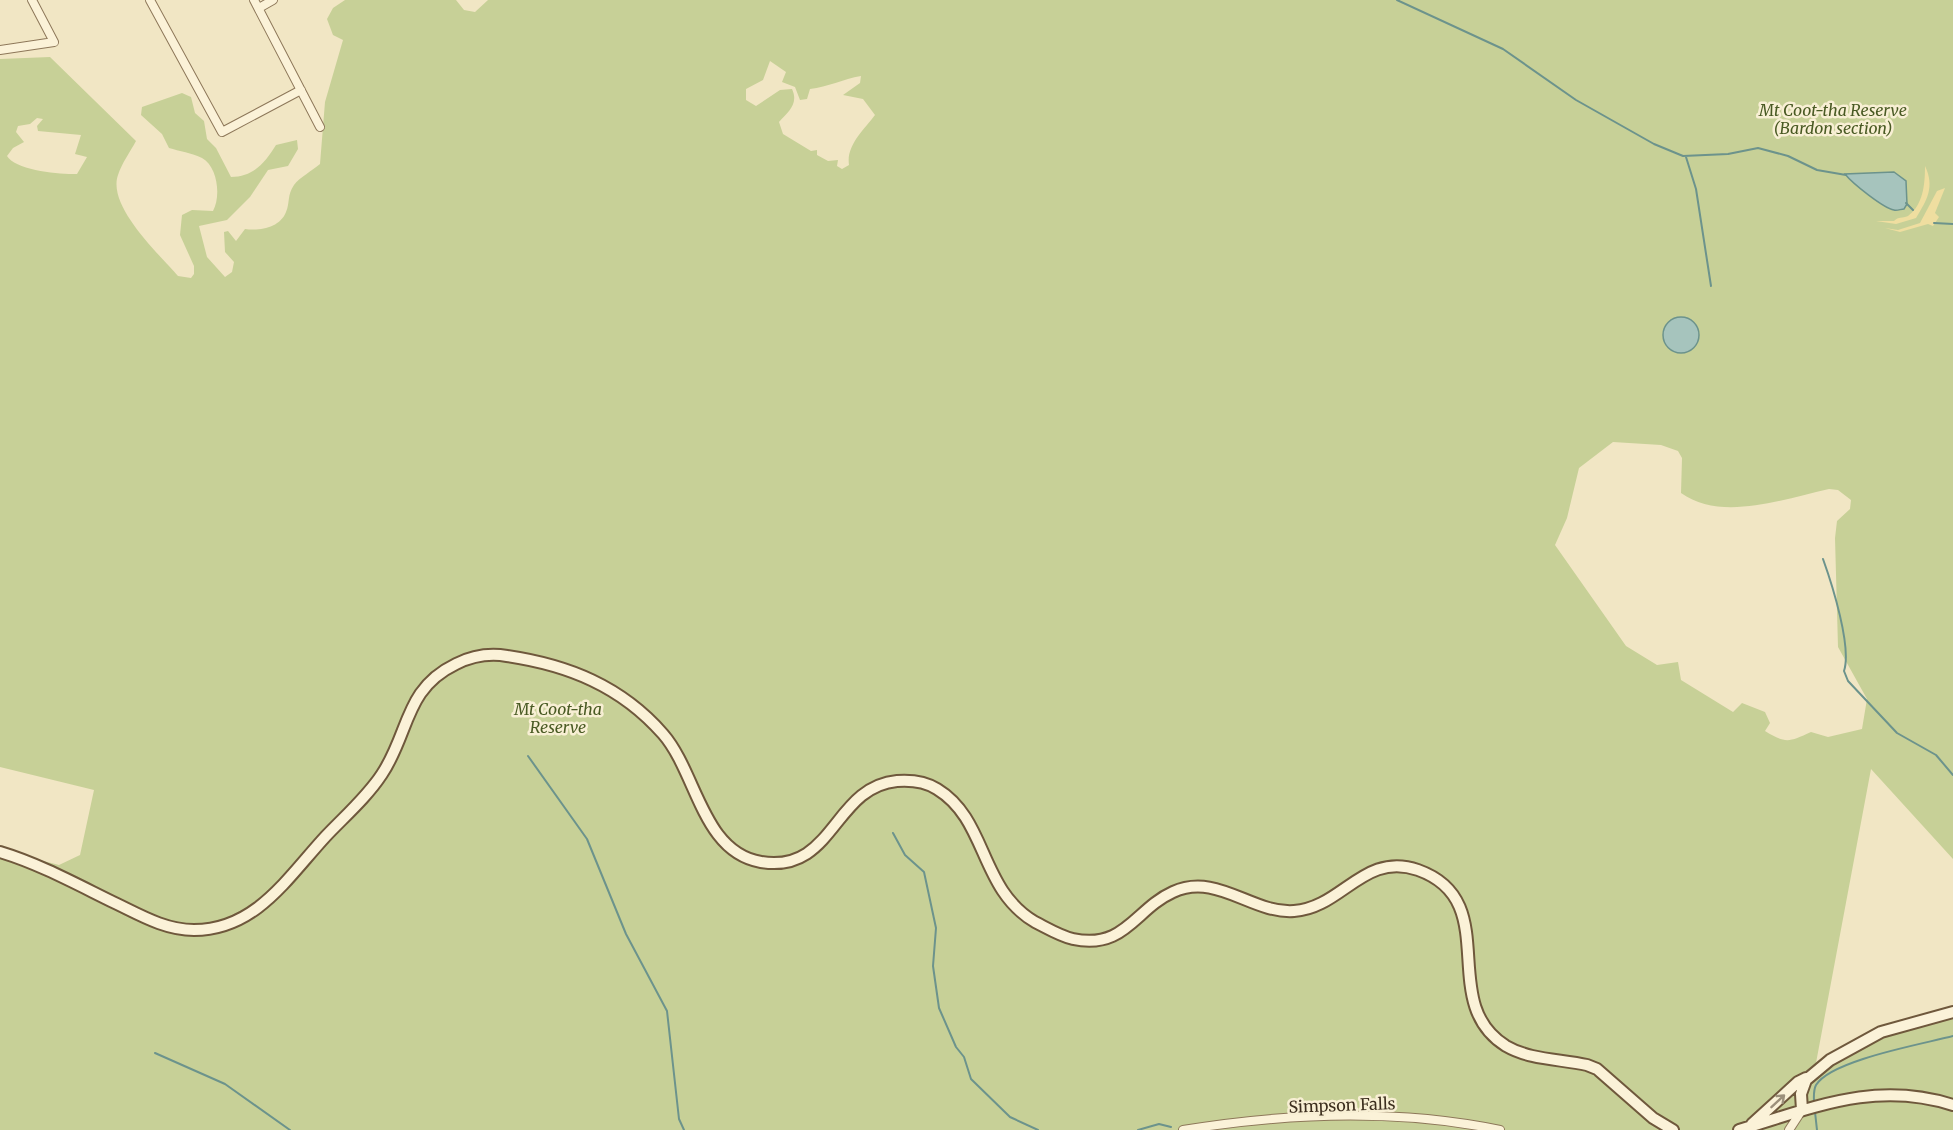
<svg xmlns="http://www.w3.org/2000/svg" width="1953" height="1130" font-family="Merriweather,serif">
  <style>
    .green { fill: #c7d097; fill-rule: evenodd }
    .sand { fill: #efdea0 }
    .water { fill: #a6c4bd; stroke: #6c938c; stroke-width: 1.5 }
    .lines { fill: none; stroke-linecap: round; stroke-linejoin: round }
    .stream { stroke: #6c938c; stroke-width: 2 }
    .street-casing { stroke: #8d7759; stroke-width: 10 }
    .secondary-casing { stroke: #6f583c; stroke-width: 14 }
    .street { stroke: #fbf2d8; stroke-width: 8 }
    .secondary { stroke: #fbf2d8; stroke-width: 10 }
    .oneway { stroke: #9c907b }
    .labels { text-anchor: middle; stroke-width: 5; stroke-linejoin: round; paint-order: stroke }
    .park-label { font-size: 16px; font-style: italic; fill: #495a23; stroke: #f8efd4 }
    .street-label { font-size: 16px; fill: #3c2e1e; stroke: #f8efd4 }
  </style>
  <rect width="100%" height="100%" fill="#f1e6c4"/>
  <path class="green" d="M345,0H456L464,10L475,12L488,0H1953V859L1871,769L1813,1079L1855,1051L1895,1033L1953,1018V1130H0V850L59,865L80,855L94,790L0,767V59L50,57L136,141C130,152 122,163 118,175C107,206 159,254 178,276L191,278L194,274V266L180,235L182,215L192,210L213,211C221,197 218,167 202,158C192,153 179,151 169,148L162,134L141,115L142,107L182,93L191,97L195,113L204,121L207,139L216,148L231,177C253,177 265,163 276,145L297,140L298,149L288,166L268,170L250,197L227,220L199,226L207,257L225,277L232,272L234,262L225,252L224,232L228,231L236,241L245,229C259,231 280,228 286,212C290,203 287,195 294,185C300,177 312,171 320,164L325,102L343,40L333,35L327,19L333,8ZM770,61L786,72L782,82L795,87L800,100L807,99L810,89C828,87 843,79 861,76L860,83L843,95L863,99L875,115C864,130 846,145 849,165L842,169L837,166L838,160L828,161L817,155V150L811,151L783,134L779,122C788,112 799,104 792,89L780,90L756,106L746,100V89L763,80ZM37,118L43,119L37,126L38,131L81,135L75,154L87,157L77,174C61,175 15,170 7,156L13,148L24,142L16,132L18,126L30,124ZM1613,442L1661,445L1678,451L1682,458L1681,493C1721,522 1784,499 1829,489L1838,490L1851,500L1850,509L1837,521L1835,538L1838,647L1867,699L1862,729L1828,737L1811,732C1789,742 1786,744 1765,731L1770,723L1765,712L1742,703L1733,712L1681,680L1678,662L1657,665L1626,646L1555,545L1567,518L1579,468Z"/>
  <path class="sand" d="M1925,166C1935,187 1927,200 1916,218L1896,224L1876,221H1894C1899,216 1902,219 1908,216C1923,205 1925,185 1925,166Z
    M1945,188L1935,213L1939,217L1933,226L1928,224L1900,232L1885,228L1898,230L1920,223L1937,191Z"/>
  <path class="water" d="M1894,172L1906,181L1907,204L1904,209C1901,209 1897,211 1894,210C1883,208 1852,183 1845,174Z
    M1663 335a18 18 0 1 1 36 0a18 18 0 1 1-36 0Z"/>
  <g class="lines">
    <path class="stream" d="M1397,0L1503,49L1576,100L1654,144L1683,156L1728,154L1758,148L1788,156L1817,170L1846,175
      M1686,157L1696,189L1711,286
      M1906,203L1913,210
      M1934,223L1953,224
      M1823,559C1832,584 1852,647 1844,671L1848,681L1897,733L1936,755L1953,775
      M528,756L587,839L626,934L667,1011L679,1119L684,1130
      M893,833L905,855L924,872L936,928L933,966L939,1008L956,1047L964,1057L971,1079L1010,1117L1038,1130
      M155,1053L225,1084L290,1130
      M1814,1103C1814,1097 1813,1091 1816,1085C1831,1060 1923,1044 1953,1036
      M1815,1112L1817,1130
      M1138,1130L1159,1124L1171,1127"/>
    <g class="street-casing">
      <path id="street" d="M150,0L222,132L301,90
        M254,0L320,127
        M259,8L273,0
        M0,50L54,42L32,0
        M1183,1130C1287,1113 1397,1109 1500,1130
        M1789,1130L1802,1110"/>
    </g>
    <g class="secondary-casing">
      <path id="secondary" d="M0,852C40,864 78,885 115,903C140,915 165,930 194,930C256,930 288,877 326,836C345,816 367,797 382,774C410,732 404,689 456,664C472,656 489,653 507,656C568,665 621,686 663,734C697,773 702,852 761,862C834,874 833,787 897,781C911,780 926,782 937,789C988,820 979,889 1035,922C1047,928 1060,936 1073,939C1125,950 1135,909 1173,892C1217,872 1252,914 1294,911C1342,908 1364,851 1418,870C1505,901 1435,1002 1506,1046C1530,1060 1560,1059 1587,1065L1597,1069L1653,1118L1673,1130
        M1802,1110L1801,1094L1806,1080L1830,1060L1881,1032L1953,1012
        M1752,1124L1798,1082L1806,1078
        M1739,1130C1813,1108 1875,1080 1953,1105"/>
    </g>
    <use href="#street" class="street"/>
    <use href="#secondary" class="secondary"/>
  </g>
  <defs><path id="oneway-shaft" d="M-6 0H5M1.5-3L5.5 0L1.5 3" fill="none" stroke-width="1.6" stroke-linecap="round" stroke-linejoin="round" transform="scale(1.5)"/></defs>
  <use class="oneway" href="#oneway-shaft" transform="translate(1778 1101) rotate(-43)"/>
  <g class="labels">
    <g class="park-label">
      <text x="1833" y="116">Mt Coot-tha Reserve<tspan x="1833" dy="18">(Bardon section)</tspan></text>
      <text x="558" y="715">Mt Coot-tha<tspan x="558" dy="18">Reserve</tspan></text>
    </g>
    <g class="street-label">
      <text transform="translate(1342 1105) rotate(-2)" y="6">Simpson Falls</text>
    </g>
  </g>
</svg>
